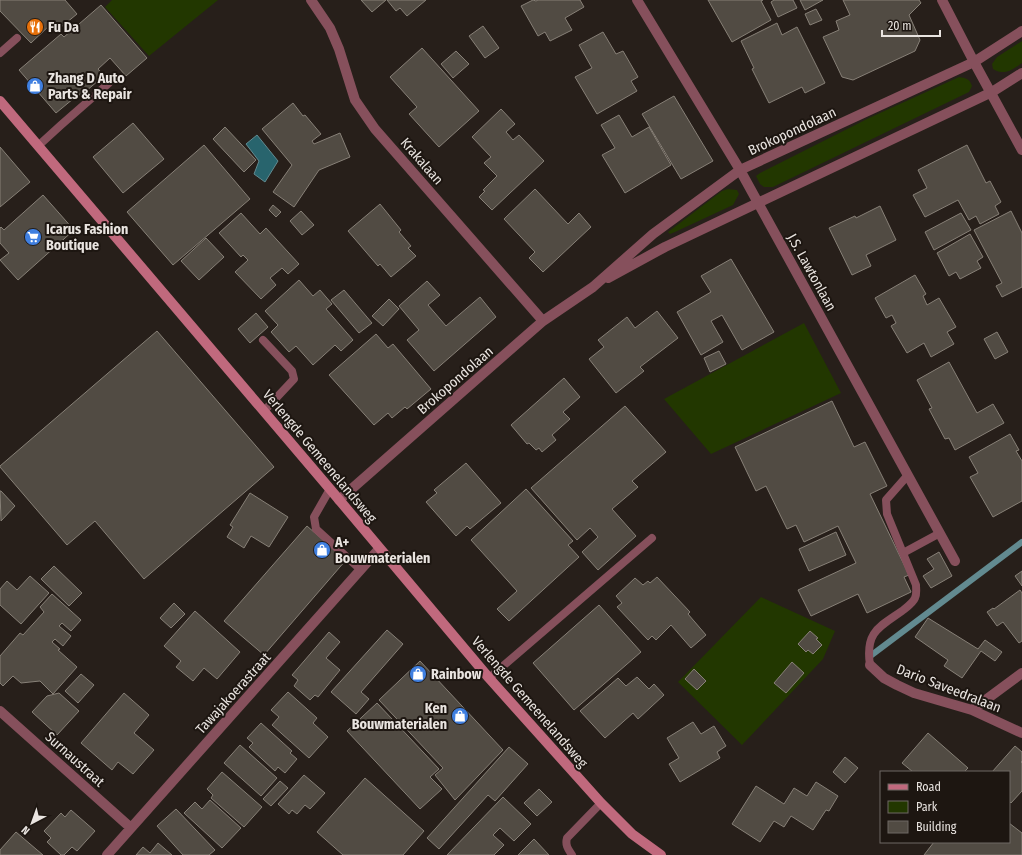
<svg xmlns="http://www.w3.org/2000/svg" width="1022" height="855" font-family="'Fira Sans Condensed',sans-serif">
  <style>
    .green { fill: #223700 }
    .water { fill: #28646d; stroke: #628a90 }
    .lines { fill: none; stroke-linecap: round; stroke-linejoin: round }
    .stream { stroke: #628a90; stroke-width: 6 }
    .building { fill: #514b43; stroke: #878077 }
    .lane { stroke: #86505c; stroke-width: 8 }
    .street { stroke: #86505c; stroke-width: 10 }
    .secondary { stroke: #c0697d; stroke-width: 10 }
    .labels { text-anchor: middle; stroke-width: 4; stroke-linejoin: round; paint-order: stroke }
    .poi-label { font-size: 14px; font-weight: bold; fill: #e9e4e0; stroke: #1d1611; text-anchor: start }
    .street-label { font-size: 14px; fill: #e9e4e0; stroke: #1d1611 }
  </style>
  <rect width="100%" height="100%" fill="#271f1a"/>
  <path class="green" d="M112,0H218L149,56L105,7Z
    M1022,41V63C1012,70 1005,76 993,69L992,64L997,57Z
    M959,77C966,78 970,79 972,86L969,92L773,187H764L760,184L756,176L760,173L869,118Z
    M728,189L737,190L739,194L733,205L675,232L670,234L668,232L722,191Z
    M804,323L841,393L711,454L664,399Z
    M761,597L835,631L823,659L742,745L678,682Z"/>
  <path class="water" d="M257,135L278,161L265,182L254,174L259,161L246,144Z"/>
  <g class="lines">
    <path class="stream" d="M869,657L1022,542"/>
  </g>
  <path class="building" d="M0,0H65L77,14L55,32L51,24L31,43L0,11Z
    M361,0H386L372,12Z
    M387,0H426L407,16L400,8L396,11Z
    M533,0L536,1L538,0H580L584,7L565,18L572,30L550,41L545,32L538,36L521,6Z
    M708,0H763L761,1L771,20L732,42Z
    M774,0H793L797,8L778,17L771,2Z
    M800,0H823L805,10Z
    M843,0H919L921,3L909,15L920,40L915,51L853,80L842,77L823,37L839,30L836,21L850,15Z
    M101,5L147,58L126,76L110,58L98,69L104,76L80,96L79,94L56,113L19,70L61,34L64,37Z
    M816,9L822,20L810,25L805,14Z
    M777,23L782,35L797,27L825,83L805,93L802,87L769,103L752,69L754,68L741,41Z
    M483,26L499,48L485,58L469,36Z
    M603,32L616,54L623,51L638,77L631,81L637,91L597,114L575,77L592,68L579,45Z
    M422,48L479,111L439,147L409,114L417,107L390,77Z
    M456,51L469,64L453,78L441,64Z
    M674,96L713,161L681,179L642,114Z
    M293,103L303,116L305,115L321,134L312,141L314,144L340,133L350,157L319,170L294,207L273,192L292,165L262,129Z
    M501,109L515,124L506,132L513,140L519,135L544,161L492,210L479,197L485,191L483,190L497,176L484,163L491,157L472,137Z
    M619,115L632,137L649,127L671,165L625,193L602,155L615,148L601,125Z
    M133,123L164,159L123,193L93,157Z
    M225,127L256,160L244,172L213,139Z
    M204,145L250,199L173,265L127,212Z
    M967,145L986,183L990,181L1001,202L995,206L999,214L980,224L976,216L969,220L958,200L925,217L913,195L927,188L918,170Z
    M0,147L30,182L0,207Z
    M535,189L568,224L579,213L591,227L543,272L529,258L535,252L504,219Z
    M43,195L74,230L18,280L0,260L9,253L0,243V228L1,227L4,230Z
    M380,204L401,230L399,232L411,246L408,248L416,256L391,277L380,264L378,266L348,231Z
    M273,205L281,212L276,217L269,210Z
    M880,206L896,240L866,255L871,266L852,275L829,228L855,216L856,218Z
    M301,211L314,225L302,235L290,221Z
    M1011,211L1022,233V287L1002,297L996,286L1002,283L974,230Z
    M241,213L260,234L266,228L299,264L288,274L282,268L270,278L276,285L261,299L235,272L248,260L243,255L241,257L219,233Z
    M961,213L971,230L934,250L925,232Z
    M970,234L983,257L977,261L981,268L960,279L956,272L949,276L937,253Z
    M206,238L224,257L199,280L181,261Z
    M731,259L774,332L742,350L722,315L711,321L723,342L701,355L677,312L711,292L701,276Z
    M915,275L926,294L923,296L927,305L939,298L956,327L947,332L954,344L931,357L924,343L907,353L891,326L896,323L892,315L886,318L875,298Z
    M299,280L313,296L320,290L332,304L326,309L353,340L341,351L335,345L313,365L296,346L289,352L271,332L278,325L265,311Z
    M427,281L440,295L428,305L446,326L480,297L496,317L434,371L407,340L419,330L399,306Z
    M344,290L372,323L359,333L331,300Z
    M389,299L399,309L383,326L372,316Z
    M657,311L678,338L640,367L644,371L616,393L589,359L604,347L598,340L627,317L635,328Z
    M256,313L268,327L250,343L238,329Z
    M157,331L274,467L144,579L95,521L67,545L0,467V466Z
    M997,332L1008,352L995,359L984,339Z
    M376,334L388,348L393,344L431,389L407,409L405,407L392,418L388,413L374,425L329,375Z
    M719,351L726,364L710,372L704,358Z
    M949,362L977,413L993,404L1004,423L955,450L949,438L945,439L929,409L932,408L917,380Z
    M564,378L580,397L563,412L570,419L552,435L556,440L542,452L539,448L536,450L529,443L527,444L511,425Z
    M832,401L854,447L865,442L887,486L870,494L909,575L904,577L911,592L867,613L858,594L811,616L798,590L856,563L838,526L804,542L796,525L787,529L766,486L756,491L735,447Z
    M625,406L666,452L632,481L638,487L612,509L636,536L598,570L582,552L598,537L590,528L577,540L531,488Z
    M1010,434L1019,450L1016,451L1022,461V501L993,517L970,477L978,473L969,457Z
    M466,463L501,503L470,529L467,526L456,536L426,502L437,493L434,490Z
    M526,489L573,541L568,545L579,557L509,621L497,609L517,591L471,540Z
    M0,491H1L15,506L1,521Z
    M250,493L288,517L269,547L251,536L244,548L227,537L233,527L230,525Z
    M307,526L346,560L264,655L224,621Z
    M836,532L846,555L809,571L799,549Z
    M939,552L952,576L931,588L923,576L934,569L927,559Z
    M54,566L82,593L69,606L41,579Z
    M1022,571V586L1015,576Z
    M30,576L49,593L21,624L0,605V589L7,581L17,590Z
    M657,577L690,612L688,614L706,635L691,648L671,625L656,640L652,636L648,640L617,607L622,603L616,596L635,578L643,585L648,581L650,583Z
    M1020,590L1022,593V641L1019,643L1003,622L997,626L987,612L993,608L994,609Z
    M52,594L81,620L71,631L62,623L59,626L71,636L63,646L55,639L52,642L60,649L58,650L77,667L53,694L40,681L21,683L13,676L3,686L0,683V656L20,633L23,635L44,612L40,607Z
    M174,603L185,614L171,628L160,618Z
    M599,605L641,652L574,710L533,663Z
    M195,611L240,652L217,679L204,668L193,681L176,667L181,661L164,646Z
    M928,618L978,649L985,640L1002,652L995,661L981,651L962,678L944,666L948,660L915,637Z
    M387,630L403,644L361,692L369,699L356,714L331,692Z
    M810,631L818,638L816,639L822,645L813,654L808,650L806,652L798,644Z
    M329,632L340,642L326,658L340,670L318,697L315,695L310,700L294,686L298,680L292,675Z
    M420,661L503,750L455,800L435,775L443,768L379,700Z
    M792,662L804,673L786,693L774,683Z
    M694,669L706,681L697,690L685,679Z
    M81,674L94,685L78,703L65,691Z
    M637,677L649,689L654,684L664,695L638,719L633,713L605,738L580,711L618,678L626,686Z
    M288,692L317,718L313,723L328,737L309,758L272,725L279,717L271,710Z
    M59,693L79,711L57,735L32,712L47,696Z
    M124,693L149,715L134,733L154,750L133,774L118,762L112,770L81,743Z
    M377,703L439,769L430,777L442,789L420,809L347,731Z
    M693,722L701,734L714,726L726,746L717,752L720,758L680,782L669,764L679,758L667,738Z
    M261,723L292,751L290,753L297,759L285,773L278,767L275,771L249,747L253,743L247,738Z
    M928,733L968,768L964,772H913L902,763Z
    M240,745L277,778L261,796L224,763Z
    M1015,746L1022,752V761L1021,762L1022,763V791L1011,803L1009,801V772H992Z
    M509,747L528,764L495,801L488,795L439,849L427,838Z
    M845,757L858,768L845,783L833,772Z
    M222,772L262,807L244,827L211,798L213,795L207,789Z
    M304,775L325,793L310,809L305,805L297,814L292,810L289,814L278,804Z
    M365,778L424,831L403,855H343L317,832Z
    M280,781L288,788L271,806L263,799Z
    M816,782L838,796L829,811L826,810L813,830L791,816L784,827L774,821L760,842L732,824L756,786L784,804L794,788L807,796Z
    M539,789L552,802L537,816L524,803Z
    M503,797L531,824L514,841L500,828L493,835L504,845L494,855H447Z
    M210,800L241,828L222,848L184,813L195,802L202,809Z
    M176,809L215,850L209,855H183L157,826Z
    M71,810L95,831L77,851L72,847L64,855H61L47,842L51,838L44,831L61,813L65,817Z
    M1009,823L1022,833V855H924L934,842H1009Z
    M16,832L43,855H0V850Z
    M534,839L549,855H518Z
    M158,843L172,855H136L143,847L150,853Z"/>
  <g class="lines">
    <path class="lane" d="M0,53L17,38
      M38,146L61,125L109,83
      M263,340L292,371L294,379L264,411
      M330,489L314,517L316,529L361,570
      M903,553L940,533
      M870,665C865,632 879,627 902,611C907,607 913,603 915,598C917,594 916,589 916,585L887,514L886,500L908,475
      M489,678L652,538
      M572,855C568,849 565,845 567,838L601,803"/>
    <path class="street" d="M311,0L330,28L339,49L355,100L375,129L543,321
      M637,0L740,170L955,561
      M942,0L974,62L1022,150
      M608,278L665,247L992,92L1022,73
      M339,500L543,321L593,287L653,234L740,170L974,62L1022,31
      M870,665L884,678L897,685L914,693L972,710L1022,733
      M972,710L1022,673
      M0,711L131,828
      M107,855L379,549"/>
    <path class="secondary" d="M0,101L330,489L489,678L601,803L632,834L661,855"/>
  </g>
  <defs>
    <g id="restaurant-disc" transform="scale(0.9)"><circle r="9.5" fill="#e8710a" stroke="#1d1611"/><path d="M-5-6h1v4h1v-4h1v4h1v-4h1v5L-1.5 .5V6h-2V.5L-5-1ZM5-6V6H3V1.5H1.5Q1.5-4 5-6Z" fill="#fff"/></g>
    <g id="shop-disc" transform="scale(0.9)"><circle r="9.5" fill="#3f7fe0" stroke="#1d1611"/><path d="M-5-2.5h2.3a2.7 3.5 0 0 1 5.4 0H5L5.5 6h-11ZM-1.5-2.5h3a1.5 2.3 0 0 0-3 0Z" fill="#fff"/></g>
    <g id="supermarket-disc" transform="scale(0.9)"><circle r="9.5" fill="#3f7fe0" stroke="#1d1611"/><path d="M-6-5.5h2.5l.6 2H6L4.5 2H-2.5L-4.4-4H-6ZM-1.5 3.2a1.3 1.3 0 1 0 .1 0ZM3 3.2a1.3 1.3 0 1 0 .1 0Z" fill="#fff"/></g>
  </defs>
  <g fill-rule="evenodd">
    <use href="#restaurant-disc" x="35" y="27"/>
    <use href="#shop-disc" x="35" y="86"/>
    <use href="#supermarket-disc" x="33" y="237"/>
    <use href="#shop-disc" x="322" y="550"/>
    <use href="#shop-disc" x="418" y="674"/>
    <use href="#shop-disc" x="460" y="716"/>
  </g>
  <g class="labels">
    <g class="poi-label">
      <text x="48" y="32">Fu Da</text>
      <text x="48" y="83">Zhang D Auto<tspan x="48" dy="16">Parts &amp; Repair</tspan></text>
      <text x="46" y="234">Icarus Fashion<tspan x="46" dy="16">Boutique</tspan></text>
      <text x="335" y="547">A+<tspan x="335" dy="16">Bouwmaterialen</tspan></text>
      <text x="431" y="679">Rainbow</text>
      <text x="447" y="713" text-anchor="end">Ken<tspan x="447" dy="16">Bouwmaterialen</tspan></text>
    </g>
    <g class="street-label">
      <text transform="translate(792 131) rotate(-25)" y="5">Brokopondolaan</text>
      <text transform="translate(422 161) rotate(49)" y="5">Krakalaan</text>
      <text transform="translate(812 272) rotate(61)" y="5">J.S. Lawtonlaan</text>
      <text transform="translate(455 380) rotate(-41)" y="5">Brokopondolaan</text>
      <text transform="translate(320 456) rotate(50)" y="5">Verlengde Gemeenelandsweg</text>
      <text transform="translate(949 688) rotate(21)" y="5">Dario Saveedralaan</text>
      <text transform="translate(233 693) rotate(-48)" y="5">Tawajakoerastraat</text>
      <text transform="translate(530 702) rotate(49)" y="5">Verlengde Gemeenelandsweg</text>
      <text transform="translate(75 759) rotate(42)" y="5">Surnaustraat</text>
    </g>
  </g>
  <rect x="880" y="771" width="130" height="72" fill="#1d1611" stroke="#6f6864"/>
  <rect x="888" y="784" width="20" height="6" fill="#c0697d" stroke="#6f6864"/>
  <text x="916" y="791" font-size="12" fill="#e9e4e0">Road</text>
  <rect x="888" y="801" width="20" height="12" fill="#223700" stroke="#6f6864"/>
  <text x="916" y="811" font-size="12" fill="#e9e4e0">Park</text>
  <rect x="888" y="821" width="20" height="12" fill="#514b43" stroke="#6f6864"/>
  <text x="916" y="831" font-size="12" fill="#e9e4e0">Building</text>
  <g transform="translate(32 823) rotate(221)" stroke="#1d1611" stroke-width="3" paint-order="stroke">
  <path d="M0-3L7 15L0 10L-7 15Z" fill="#e9e4e0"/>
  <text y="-6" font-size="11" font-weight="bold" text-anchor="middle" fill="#e9e4e0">N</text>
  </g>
  <path d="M882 30v6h58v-6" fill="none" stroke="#e9e4e0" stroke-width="2"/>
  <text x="888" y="30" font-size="12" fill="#e9e4e0" stroke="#1d1611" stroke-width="3" paint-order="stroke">20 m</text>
</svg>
